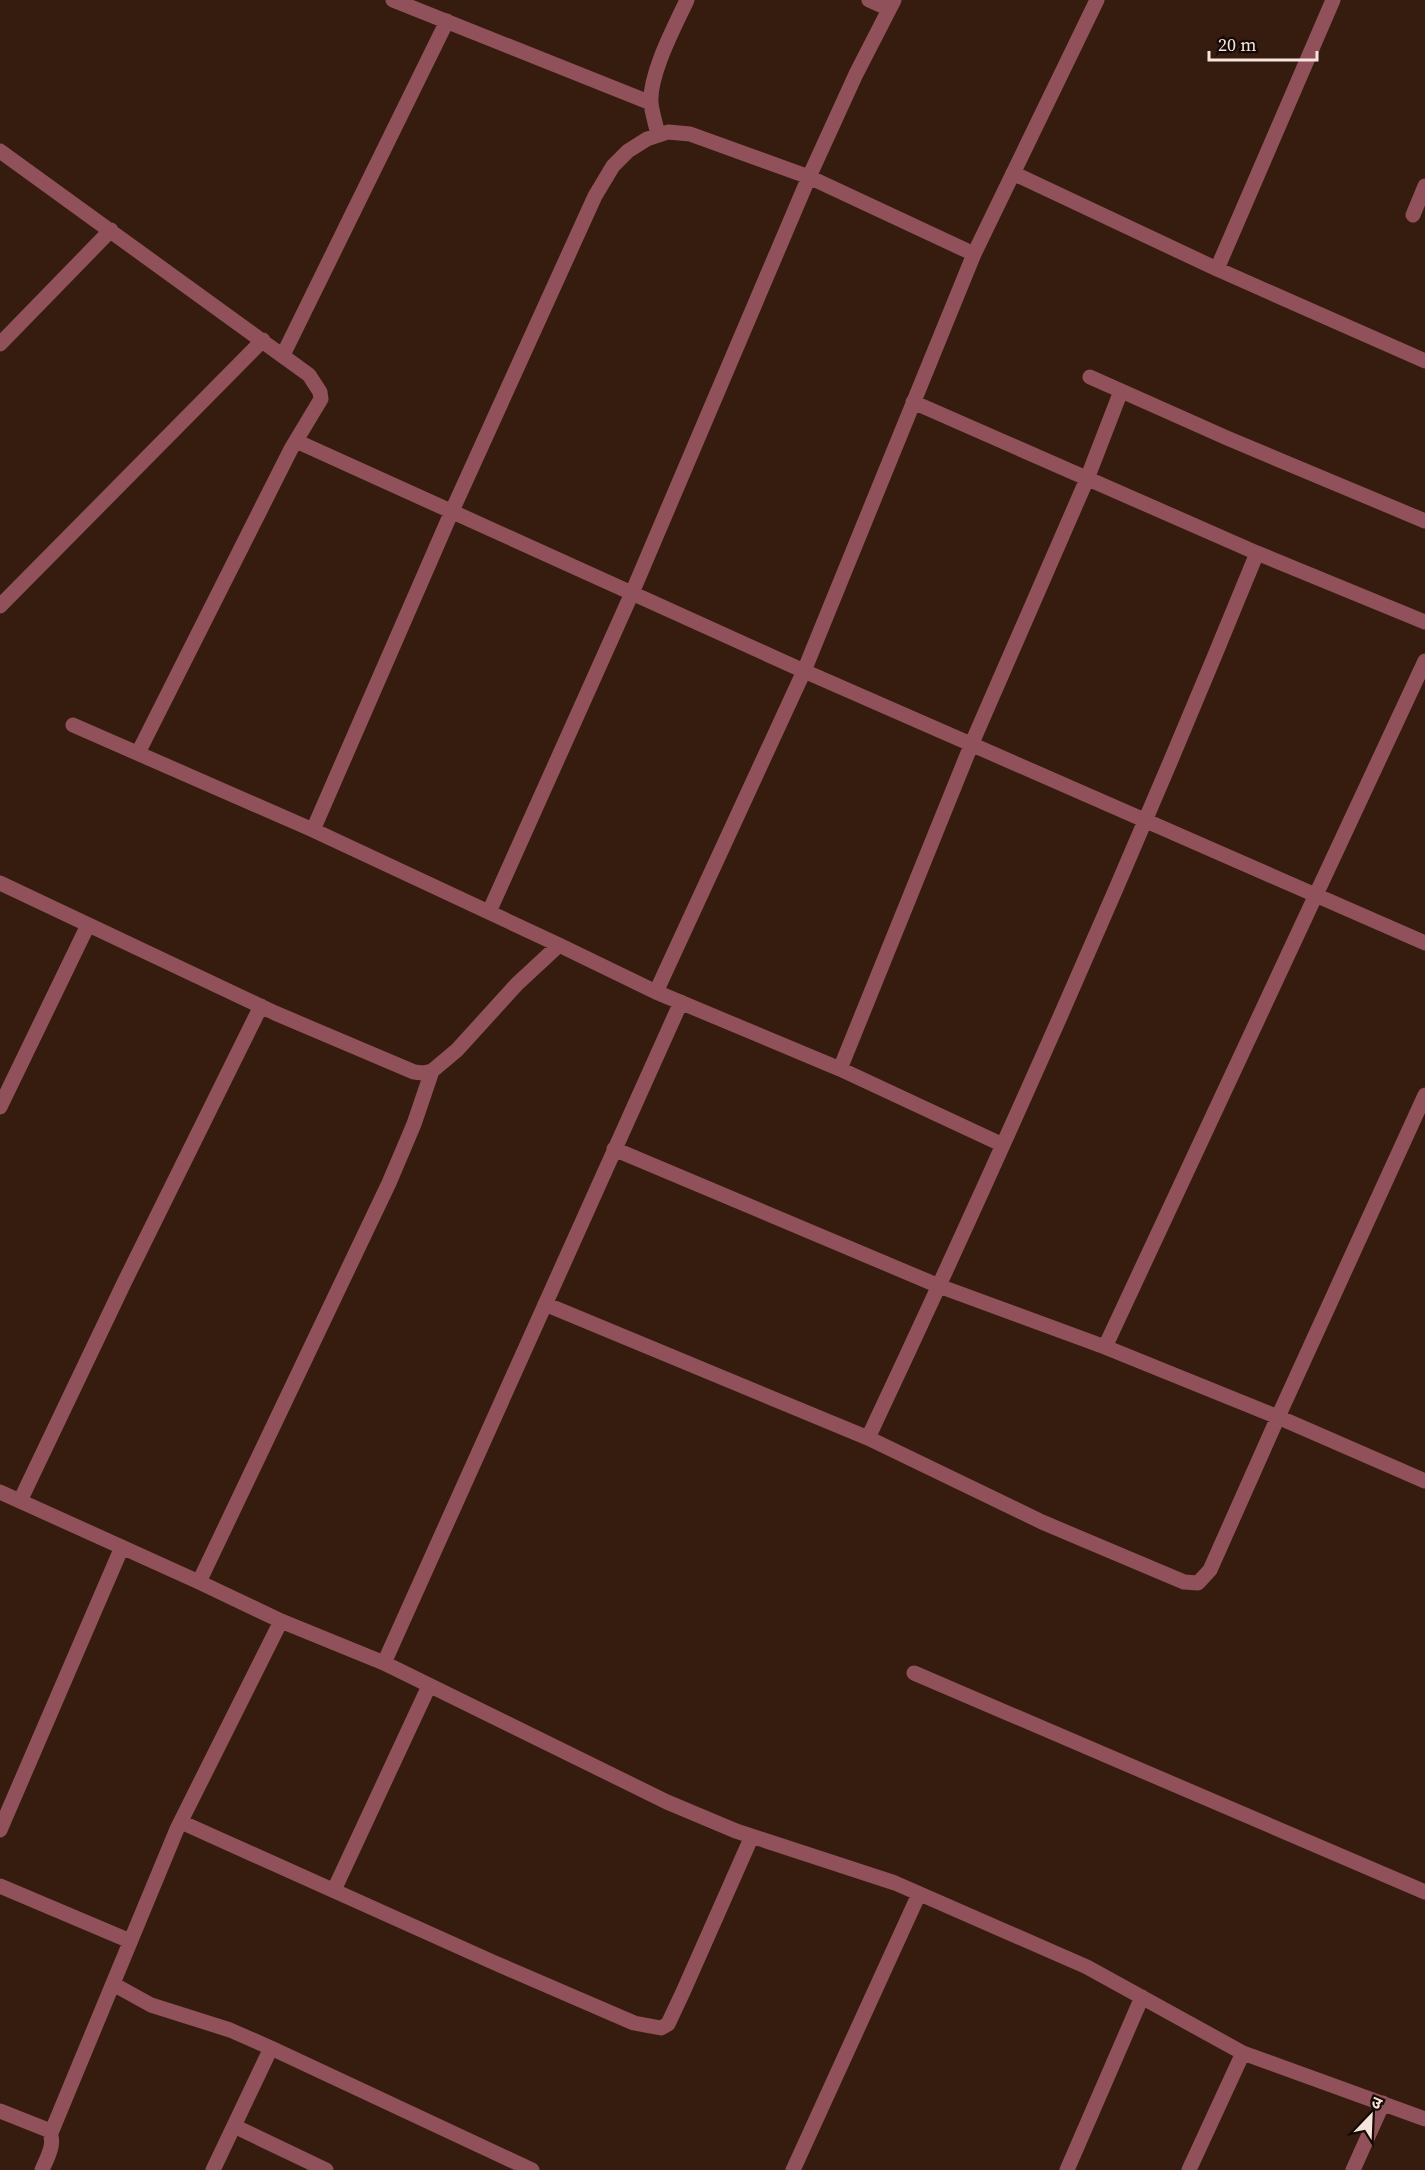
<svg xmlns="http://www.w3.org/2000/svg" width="1425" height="2170" font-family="'Source Serif 4','Noto Sans Devanagari',serif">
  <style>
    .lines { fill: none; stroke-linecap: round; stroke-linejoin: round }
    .minor { stroke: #90515a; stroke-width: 15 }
  </style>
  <rect width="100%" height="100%" fill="#351c0f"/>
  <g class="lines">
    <path class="minor" d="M393,0L651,103
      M869,0L889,9
      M658,135C656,125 652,113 651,103C649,74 675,26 687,0
      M0,151L309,375L320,392L321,399L291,449L138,753
      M1013,173L1217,269L1425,361
      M1413,215L1425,186
      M1217,269L1333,0
      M0,344L111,230
      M283,355L447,21
      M1090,377L1227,438L1425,521
      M913,402L1257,553L1425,622
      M296,441L804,671L1425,943
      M0,606L263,340
      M73,725L313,830L559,945L656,992L840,1069L1003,1145
      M313,830L452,511L595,196L613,166L628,151L647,139L668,132L690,134L809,177L974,254
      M0,883L275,1013L414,1072L423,1073L432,1071L457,1050L517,984L559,945
      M489,912L632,593L809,177L856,74L894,0
      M656,992L804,671L974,254L1097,0
      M840,1069L972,743L1087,479L1121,391
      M0,1107L88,925
      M614,1149L939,1286L1105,1347L1278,1417L1425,1095
      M545,1304L868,1438L1042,1522L1184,1582L1198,1583L1210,1570L1278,1417L1425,1481
      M1105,1347L1425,661
      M868,1438C1005,1147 1135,852 1257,553
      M0,1492L199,1582L281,1621L384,1663L667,1802L736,1831L895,1883L1087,1967L1243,2053L1425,2119
      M20,1501L124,1283L261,1006
      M199,1582L389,1183L414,1124L432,1071
      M384,1663L681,1002
      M914,1673L1425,1892
      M181,1822L495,1963L634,2023L661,2028L668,2024L683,1992L752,1836
      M0,1830L122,1547
      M0,1886L130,1941
      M334,1890L429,1686
      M113,1984L151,2005L230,2030L271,2048L532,2170
      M0,2111L48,2130C57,2142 47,2158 42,2170
      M234,2126L326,2170
      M51,2133L177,1829L281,1621
      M213,2170L271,2048
      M793,2170L919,1894
      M1067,2170L1142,1997
      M1189,2170L1243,2053
      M1353,2170L1383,2103"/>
  </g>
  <g transform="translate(1371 2116) rotate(23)" stroke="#150905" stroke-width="4.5" paint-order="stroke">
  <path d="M0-4.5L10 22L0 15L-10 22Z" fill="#f7e5dd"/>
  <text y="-9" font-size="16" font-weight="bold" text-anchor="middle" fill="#f7e5dd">उ</text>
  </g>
  <path d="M1209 51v9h108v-9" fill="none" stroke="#f7e5dd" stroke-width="3"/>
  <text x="1218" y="51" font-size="18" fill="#f7e5dd" stroke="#150905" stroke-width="4.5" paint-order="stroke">20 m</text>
</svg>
